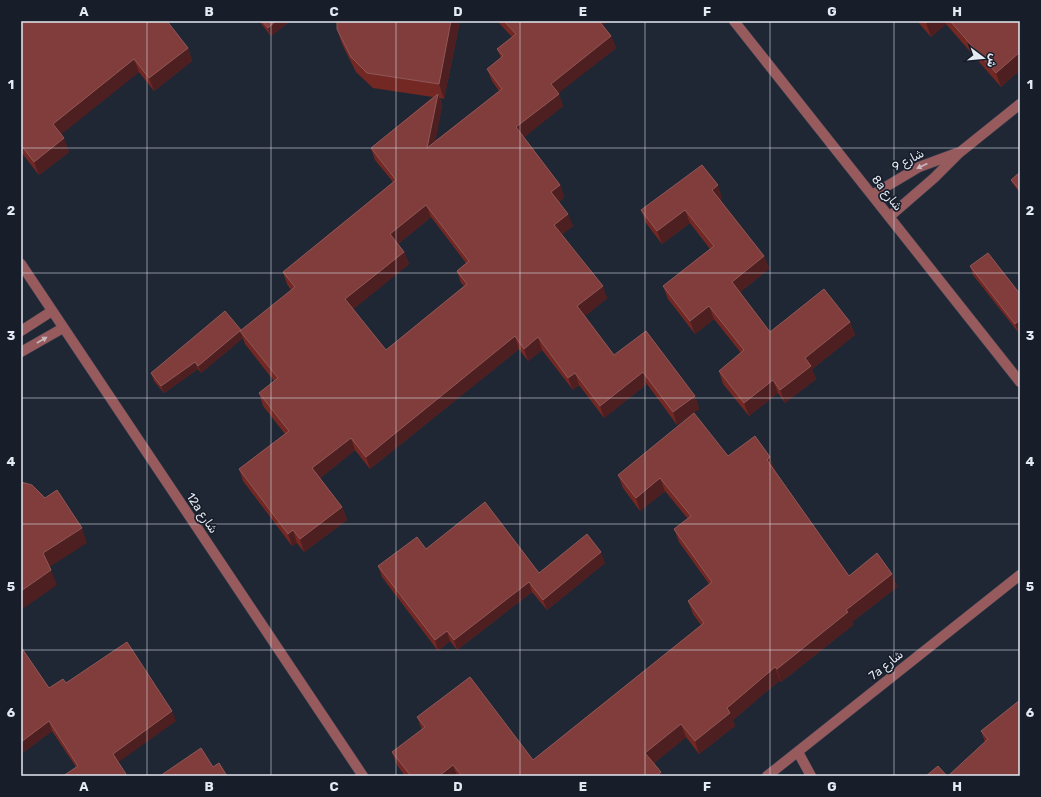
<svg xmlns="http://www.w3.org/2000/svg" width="1041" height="797" font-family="Rubik,Cairo,sans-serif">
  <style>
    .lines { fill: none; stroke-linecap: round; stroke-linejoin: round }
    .street-casing { stroke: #3b424f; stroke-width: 11 }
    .street { stroke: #975b5e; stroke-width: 10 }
    .wall { fill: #742824; fill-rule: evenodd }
    .shaded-wall { fill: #4e1f21 }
    .building { fill: #803d3b; stroke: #905857; fill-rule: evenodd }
    .oneway { fill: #c9b7be }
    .grid { fill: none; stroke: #e4e9f2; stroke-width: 1; stroke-opacity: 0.55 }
    .labels { text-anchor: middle; stroke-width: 3.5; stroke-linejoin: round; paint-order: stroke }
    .street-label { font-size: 12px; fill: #e4e9f2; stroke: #171e2a }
    .neatline { fill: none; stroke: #e4e9f2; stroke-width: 1.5 }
    .grid-label { font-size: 13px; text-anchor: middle; font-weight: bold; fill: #e4e9f2 }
  </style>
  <rect width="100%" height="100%" fill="#202734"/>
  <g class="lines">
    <g class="street-casing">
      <path id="street" d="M734,21L1020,382
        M872,195L919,167L957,153
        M889,217L934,178L959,153L1020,104
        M21,264L363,776
        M21,331L52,311
        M21,352L63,328
        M798,752L811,776
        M767,776L1020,575"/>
    </g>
    <use href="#street" class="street"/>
  </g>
  <path class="wall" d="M21,21L188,48L192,61L154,91L139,72L61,134L69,152L39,175L21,152Z
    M259,21H290L271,36Z
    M460,21L444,99L440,98L442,106L435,141L499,91L492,81L487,69L501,58L497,49L512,37L497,21H608L603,25L611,36L616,48L558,93L563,106L524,137L560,185L564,197L559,202L573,226L562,234L607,298L585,316L614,355L695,396L699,409L677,425L647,384L604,418L579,385L573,390L542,350L528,361L519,349L370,469L355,450L320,478L342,507L347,520L304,552L297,543L292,546L243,481L239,469L285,434L263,406L259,393L274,381L245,344L243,338L201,373L198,369L164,393L154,381L151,373L241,331L291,290L287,284L283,272L393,182L375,160L371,148L433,97L373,88L356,72L342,44L337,29ZM431,217L466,263L457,271L461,283L464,286L386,350L353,309L409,264L404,252L398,244Z
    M917,21H1020V70L1001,87L946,24L931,37Z
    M1020,172V193L1013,184L1011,180Z
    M722,198L720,200L764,256L769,269L740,292L770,332L850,322L855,335L812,369L816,379L785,403L778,393L749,416L723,384L719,371L741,353L714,319L695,334L668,299L663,286L710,249L690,223L662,244L646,223L641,210Z
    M970,266L1020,294V331L1018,332L973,275Z
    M728,456L775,470L774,471L849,576L892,574L897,587L852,622L853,625L781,682L780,680L733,720L735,726L699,754L686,737L654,763L661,772L662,776H405L397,765L392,752L422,730L417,717L533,760L701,625L693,614L688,601L709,584L679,542L674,529L688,519L665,491L640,511L623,488L618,475Z
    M426,549L539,573L605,563L547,610L532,592L457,650L450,641L438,651L382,577L378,566Z
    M21,647L49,688L66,683L176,721L76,767L52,731L21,754Z
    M981,731L1020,776L985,742Z"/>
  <path class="shaded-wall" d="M276,21H290L271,36L268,28Z
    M451,21H460L444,99L439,84Z
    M597,21H608L600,28Z
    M928,21H945L946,24L931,37L926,23Z
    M611,36L616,48L555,96L551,84Z
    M188,48L192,61L154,91L149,78Z
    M1020,52V70L1001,87L996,73Z
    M134,59L139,72L58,137L53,124Z
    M438,94L442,106L432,160L427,148Z
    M559,94L563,106L521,140L516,127Z
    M64,138L69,152L39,175L34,162Z
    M560,185L564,197L556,204L551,192Z
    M718,185L722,198L716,203L712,190Z
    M426,205L431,217L394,247L390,234Z
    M685,210L690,223L662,244L657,231Z
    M568,214L573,226L559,237L554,225Z
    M404,252L409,264L350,312L345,299Z
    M764,256L769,269L736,295L732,282Z
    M603,286L607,298L582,319L577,306Z
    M709,306L714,319L695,334L690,321Z
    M1020,320V331L1018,332L1015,324Z
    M850,322L855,335L812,369L816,379L785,403L780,390L805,358Z
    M241,330L242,333L240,331L243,338L201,373L198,366Z
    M515,336L519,349L370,469L366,457Z
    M538,337L542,350L528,361L524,349Z
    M195,362L198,369L164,393L161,386Z
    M643,372L647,384L604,418L600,406Z
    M575,373L579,385L573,390L568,378Z
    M773,380L778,393L749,416L744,403Z
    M695,396L699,409L677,425L673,412Z
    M351,438L355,450L317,480L312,468Z
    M770,457L775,470L772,473L767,460Z
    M660,478L665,491L640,511L636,498Z
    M342,507L347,520L304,552L300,539Z
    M82,528L87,543L48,568L43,553Z
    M293,530L297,543L292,546L288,534Z
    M601,552L605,563L547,610L543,600Z
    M51,570L57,585L21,610V591Z
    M892,574L897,587L852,622L853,625L781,682L777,669L846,610Z
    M529,582L532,592L457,650L454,640Z
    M447,631L450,641L438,651L435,640Z
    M775,667L780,680L733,720L735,726L699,754L695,741L727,708Z
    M172,711L176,721L116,764L113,754Z
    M49,721L52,731L21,754V742Z
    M681,724L686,737L650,766L645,753Z
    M453,765L457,776H439Z
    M661,772L662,776H656Z"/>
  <path class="building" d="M21,21H167L188,48L149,78L134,59L53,124L64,138L34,162L21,145Z
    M262,21H276L268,28Z
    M337,21H451L439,84L367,73L351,57L337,29Z
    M504,21H599L611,36L551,84L559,94L516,127L560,185L551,192L568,214L554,225L603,286L577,306L614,355L646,331L695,396L673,412L643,372L600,406L575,373L568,378L538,337L524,349L515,336L366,457L351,438L312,468L342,507L300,539L293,530L288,534L239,469L289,431L259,393L278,378L240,331L295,287L283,272L396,180L371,148L438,94L427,148L502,89L487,69L503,56L497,49L516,34ZM426,205L469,261L457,271L467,284L386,350L345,299L404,252L390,234Z
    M924,21H928L926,23Z
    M950,21H1020V52L996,73Z
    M702,165L718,185L712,190L764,256L732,282L770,332L824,289L850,322L805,358L811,366L780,390L773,380L744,403L719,371L744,350L709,306L690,321L663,286L714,246L685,210L657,231L641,210Z
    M1020,172V190L1011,180Z
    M988,253L1020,294V320L1015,324L970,266Z
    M225,311L241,330L198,366L195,362L161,386L151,373Z
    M694,413L728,456L755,436L770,457L767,460L849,576L877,553L892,574L846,610L848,612L777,669L775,667L727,708L730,713L695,741L681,724L645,753L661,772L656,776H462L453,765L439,776H411L392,752L425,727L417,717L470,677L533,760L704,623L688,601L712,582L674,529L691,516L660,478L636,498L618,475Z
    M21,482L32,485L45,498L57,490L82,528L43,553L51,570L21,591Z
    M485,502L539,573L587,534L601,552L543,600L529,582L454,640L447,631L435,640L378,566L417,537L426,549Z
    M127,642L172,711L113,754L126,774L124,776H63L78,766L49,721L21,742V647L49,688L63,679L66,683Z
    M1020,700V776H948L988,739L981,731Z
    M201,748L213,767L219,763L227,776H160Z
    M938,766L947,776H926Z"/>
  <defs><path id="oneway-solid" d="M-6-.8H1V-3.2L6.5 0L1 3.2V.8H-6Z"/></defs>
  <g class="oneway">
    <use href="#oneway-solid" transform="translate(922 166) rotate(155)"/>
    <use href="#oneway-solid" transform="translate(42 340) rotate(-30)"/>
  </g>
  <path class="grid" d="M147,21V776M271,21V776M396,21V776M520,21V776M645,21V776M770,21V776M894,21V776M21,148H1020M21,273H1020M21,398H1020M21,524H1020M21,650H1020"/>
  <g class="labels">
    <g class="street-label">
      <text transform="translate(908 160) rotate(-27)" y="4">شارع 9</text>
      <text transform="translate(887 193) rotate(52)" y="4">8a شارع</text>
      <text transform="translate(202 513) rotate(56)" y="4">12a شارع</text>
      <text transform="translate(886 665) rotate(-39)" y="4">7a شارع</text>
    </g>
  </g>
  <rect width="1041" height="797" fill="none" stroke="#171e2a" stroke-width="44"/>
  <g transform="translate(983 58) rotate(106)" stroke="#171e2a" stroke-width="3" paint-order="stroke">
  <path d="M0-3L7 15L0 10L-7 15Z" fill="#e4e9f2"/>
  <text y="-6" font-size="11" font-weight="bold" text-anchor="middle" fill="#e4e9f2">ش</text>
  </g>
  <rect x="22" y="22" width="997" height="753" class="neatline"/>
  <g class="grid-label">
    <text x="84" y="16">A</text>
    <text x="209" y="16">B</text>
    <text x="334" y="16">C</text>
    <text x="458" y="16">D</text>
    <text x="583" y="16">E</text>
    <text x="707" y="16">F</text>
    <text x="832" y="16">G</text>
    <text x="957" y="16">H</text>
    <text x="11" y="89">1</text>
    <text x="1030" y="89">1</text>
    <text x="11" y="215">2</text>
    <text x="1030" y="215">2</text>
    <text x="11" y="340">3</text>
    <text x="1030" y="340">3</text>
    <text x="11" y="466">4</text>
    <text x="1030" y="466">4</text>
    <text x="11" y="591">5</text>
    <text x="1030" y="591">5</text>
    <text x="11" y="717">6</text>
    <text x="1030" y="717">6</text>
    <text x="84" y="791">A</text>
    <text x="209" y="791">B</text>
    <text x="334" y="791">C</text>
    <text x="458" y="791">D</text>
    <text x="583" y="791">E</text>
    <text x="707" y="791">F</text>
    <text x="832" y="791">G</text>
    <text x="957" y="791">H</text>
  </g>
</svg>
